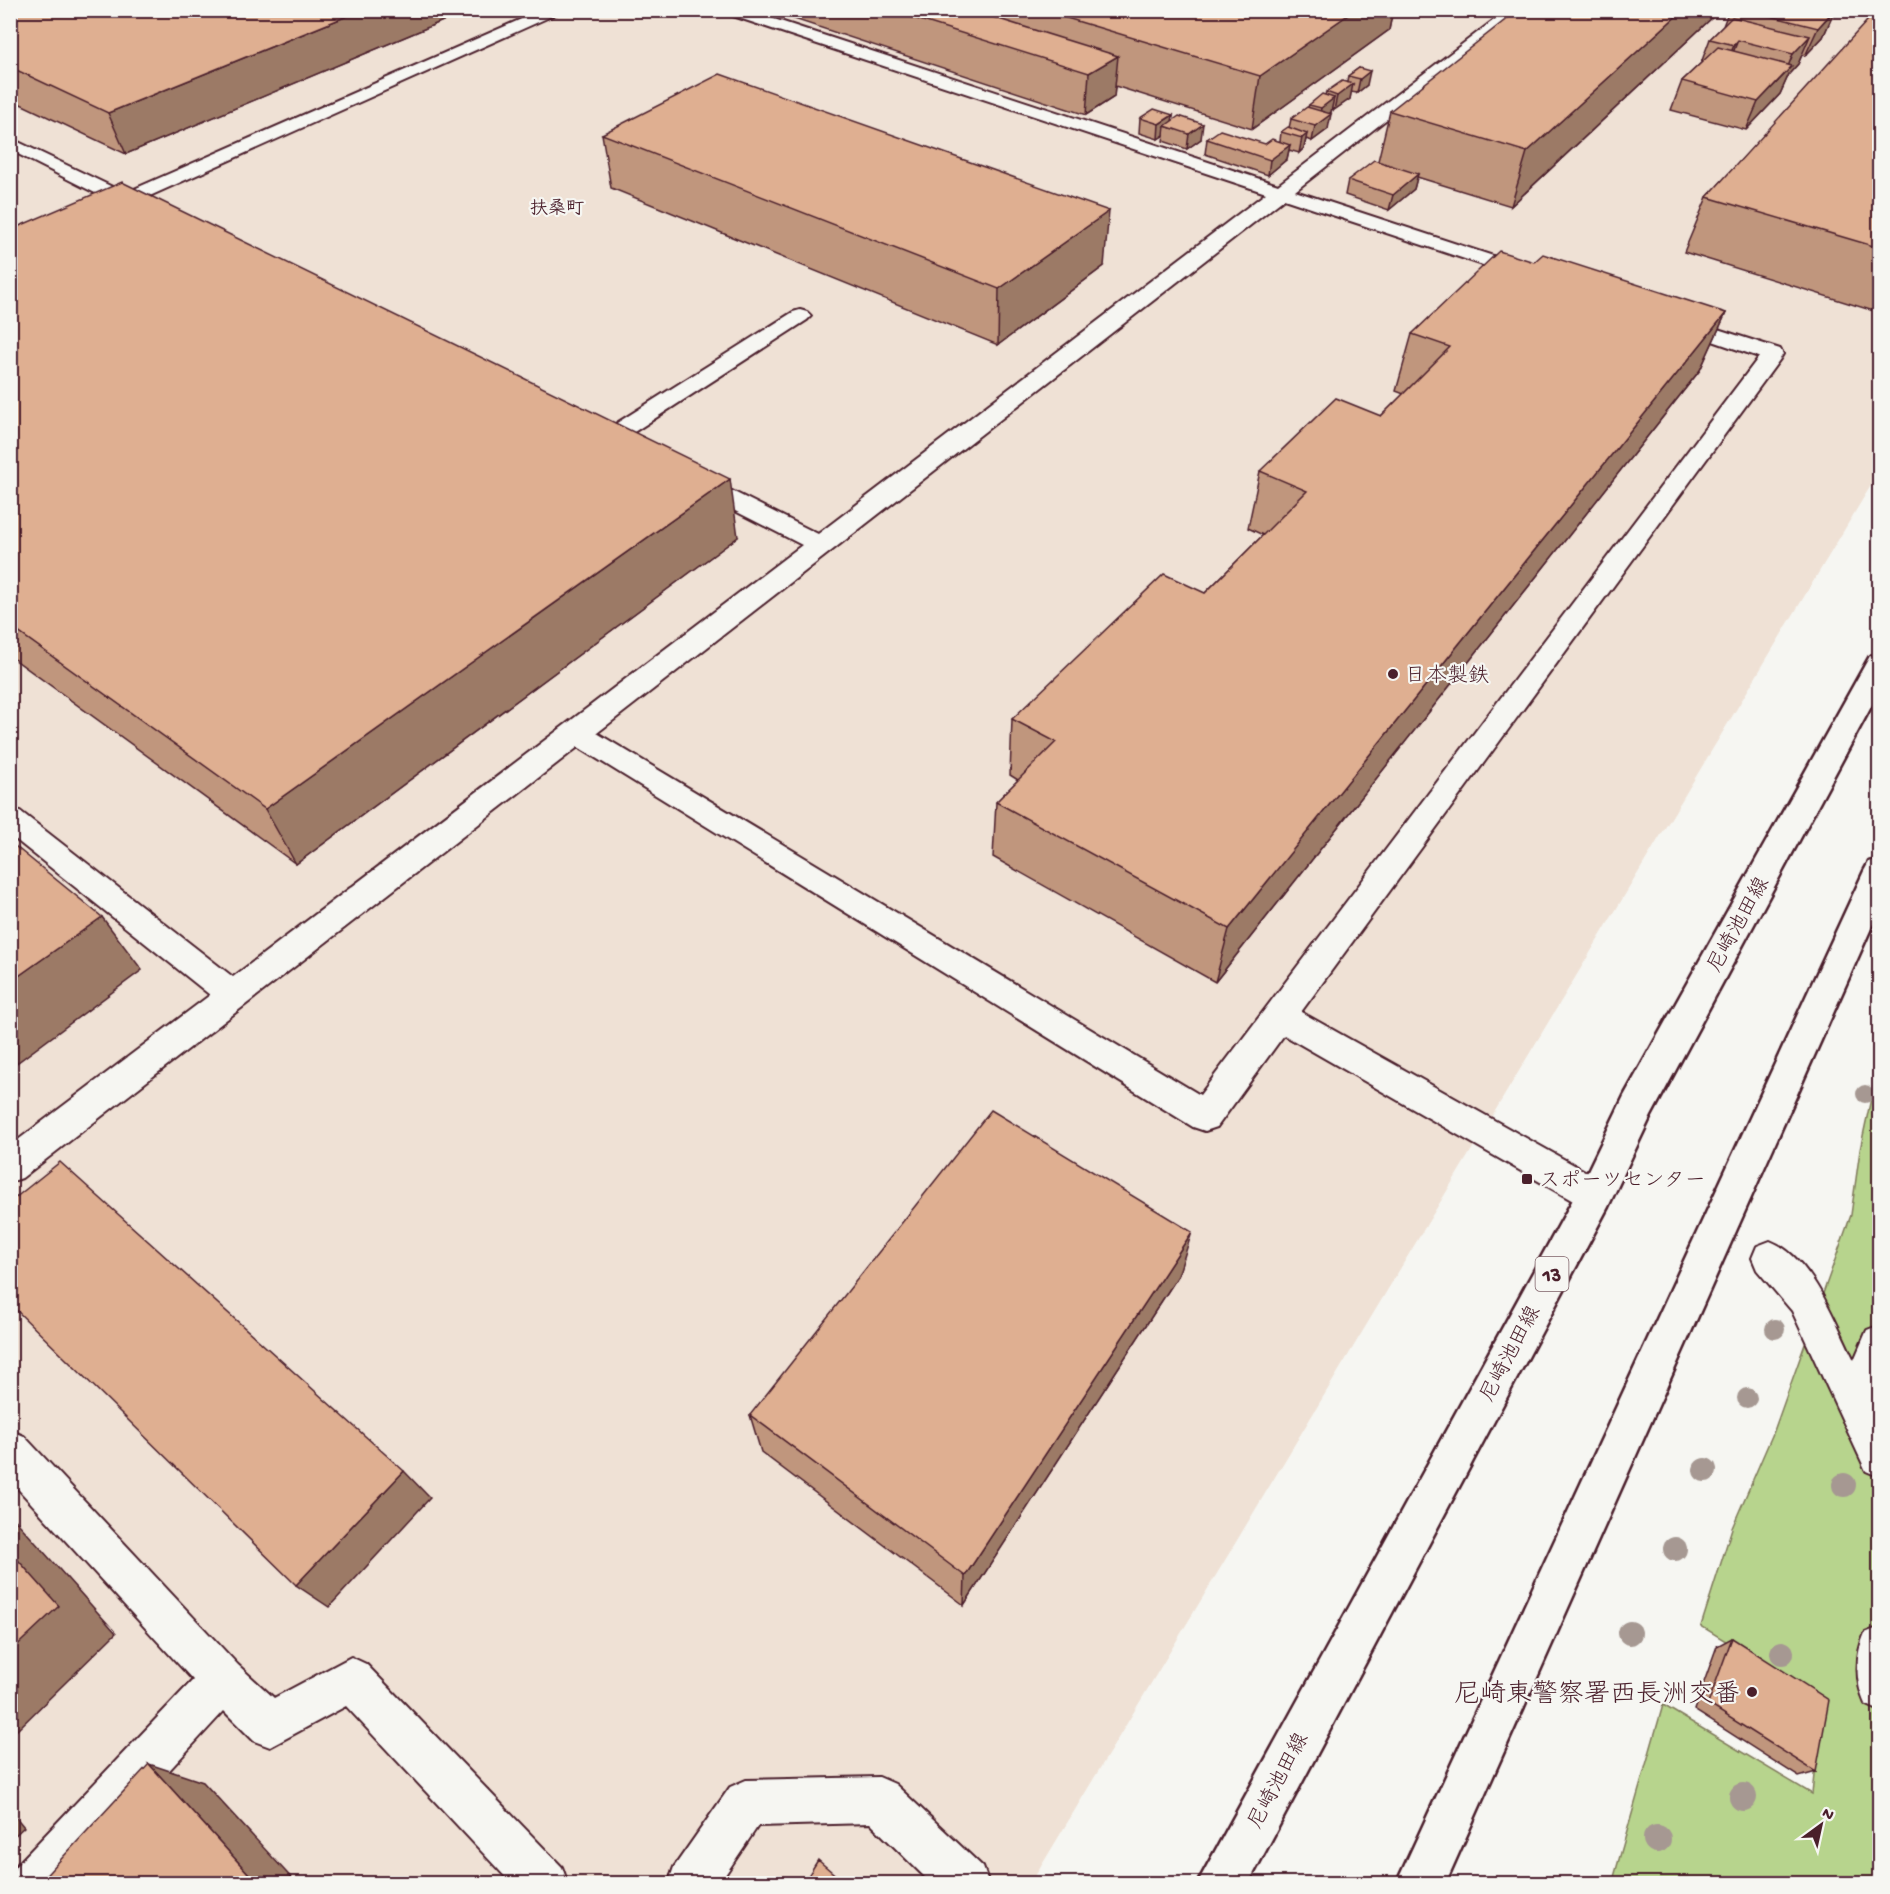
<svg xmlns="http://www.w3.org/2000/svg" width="1890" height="1894" font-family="'Gochi Hand','Klee One',sans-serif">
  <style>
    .built { fill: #efe1d5 }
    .green { fill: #b7d48d; stroke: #807a5c; stroke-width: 1.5 }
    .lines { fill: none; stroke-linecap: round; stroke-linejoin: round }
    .lane-casing { stroke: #4a1f2b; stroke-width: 4 }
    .primary-casing { stroke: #4a1f2b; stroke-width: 5 }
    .lane { fill: #f6f6f2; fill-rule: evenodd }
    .primary { fill: #f6f6f2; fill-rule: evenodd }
    .tree { fill: #a69892 }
    .wall { fill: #c0967d; stroke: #4a1f2b; stroke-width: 1.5 }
    .shaded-wall { fill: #9c7a66; stroke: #4a1f2b; stroke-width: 1.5 }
    .building { fill: #dfaf91; stroke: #4a1f2b; stroke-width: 1.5 }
    .poi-dot { fill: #4a1f2b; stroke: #f6f6f2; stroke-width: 2 }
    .labels { text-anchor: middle; stroke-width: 4.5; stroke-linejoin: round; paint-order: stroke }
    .far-neighbourhood-label { font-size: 18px; font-weight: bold; fill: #4a1f2b; stroke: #f6f6f2 }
    .shield { fill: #f6f6f2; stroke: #7e6067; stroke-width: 1.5 }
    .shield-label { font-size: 20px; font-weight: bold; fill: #4a1f2b }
    .poi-label { font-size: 21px; fill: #4a1f2b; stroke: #f6f6f2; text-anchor: start }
    .street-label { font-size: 21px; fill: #4a1f2b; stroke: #f6f6f2 }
    .near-poi-label { font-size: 26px; fill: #4a1f2b; stroke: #f6f6f2; text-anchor: end }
  </style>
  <rect width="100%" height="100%" fill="#f6f6f2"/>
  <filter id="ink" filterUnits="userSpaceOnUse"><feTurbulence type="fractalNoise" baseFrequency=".0167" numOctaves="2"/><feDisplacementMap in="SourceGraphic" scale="12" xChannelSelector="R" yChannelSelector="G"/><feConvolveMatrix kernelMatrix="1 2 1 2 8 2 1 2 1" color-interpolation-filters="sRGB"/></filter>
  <g filter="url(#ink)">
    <path class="built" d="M11,11H1879V472L1031,1883H11Z"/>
    <path class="green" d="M1879,1061V1883L1612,1884L1663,1705L1812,1794L1822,1700L1701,1626L1732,1528L1774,1431L1851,1215L1860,1150Z"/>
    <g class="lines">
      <g class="lane-casing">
        <path id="lane" d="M542,10H565L143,199L153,205L150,209C147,210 111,209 108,208L105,204L109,200L10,150V138L125,193Z
          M722,10H747L1278,185L1507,10H1526L1295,191L1536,270L1539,274L1536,278H1522L1284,199L597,733L1200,1095L1759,357L1669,326L1665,322L1669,318H1683L1780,349L1783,354L1780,359L1301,1012L1608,1184L1613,1195L1608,1206L1595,1211L1582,1206L1284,1035L1217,1127L1205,1131L1193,1127L578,747L22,1178L10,1182V1146L210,995L10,835V808L20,811L233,977L802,545L686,486L682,481L686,476H702L818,534L1266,193L724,13Z
          M800,310L807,312L811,316L807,320L617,443H601L597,438L601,433L793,312Z
          M1770,1241C1812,1257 1835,1322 1854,1360L1867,1330L1880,1325V1394L1876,1405L1880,1413V1477L1866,1471L1792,1311L1757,1270L1752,1258L1757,1246Z
          M10,1430L24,1436L238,1665L274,1698L351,1657L366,1664L562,1867L568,1884H512L346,1706L270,1747L254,1741L224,1711L64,1884H10L15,1867L193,1680L10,1480Z
          M1880,1627V1711L1865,1704C1855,1682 1855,1655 1865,1633Z
          M879,1777L895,1784L983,1867L989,1884H932L870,1823L758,1826L719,1884H668L674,1867L730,1787L746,1780Z"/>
      </g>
      <g class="primary-casing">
        <path id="primary" d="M1880,654V690L1651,1116L1608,1207L1248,1884H1197L1582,1183L1624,1096L1866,663L1870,656Z
          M1880,859V908L1445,1884H1396L1864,871L1869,862Z"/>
      </g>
      <use href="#lane" class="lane"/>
      <use href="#primary" class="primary"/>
    </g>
    <g class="tree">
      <circle cx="1865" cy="1094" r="9"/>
      <circle cx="1775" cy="1329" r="10"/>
      <circle cx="1747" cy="1398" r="10"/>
      <circle cx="1705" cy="1470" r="12"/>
      <circle cx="1844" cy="1485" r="12"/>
      <circle cx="1675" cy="1549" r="12"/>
      <circle cx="1630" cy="1633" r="12"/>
      <circle cx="1782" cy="1653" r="12"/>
      <circle cx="1743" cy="1797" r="14"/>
      <circle cx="1657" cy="1839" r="14"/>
    </g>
    <path class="wall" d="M10,10H469L126,154L10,99Z
      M759,10H783L773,15Z
      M790,10H1393L1389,30L1252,129L1115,86L1114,97L1086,115L791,18Z
      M1729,10H1835L1823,37L1805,56L1802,55L1798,64L1789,74L1780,94L1746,130L1671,110L1682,81L1701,63L1710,39L1723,26Z
      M1880,10V313L1684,252L1707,197Z
      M1716,14L1511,206L1417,177L1414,189L1389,210L1345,195L1348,180L1378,161L1390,111Z
      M1359,68L1367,85L1357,93L1351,92L1350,99L1334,110L1332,109L1331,112L1329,114L1328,129L1312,141L1306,139L1304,148L1299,153L1289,150L1287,159L1268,175L1205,154L1207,139L1265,144L1280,141L1281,132L1289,128L1291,119L1308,107L1309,105L1325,95L1326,92L1347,82L1348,76Z
      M1173,115L1172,121L1201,139L1187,149L1163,141L1164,135L1158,139L1139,133L1140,118Z
      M602,134L1104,266L998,345L611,188Z
      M10,230L738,537L296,864L10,656Z
      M1534,262L1726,313L1700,370L1215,982L993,857L996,802L1018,780L1010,775L1012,719L1205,593L1263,535L1248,528L1260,471L1381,416L1404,394L1396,391L1412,334Z
      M1178,1276L964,1605L761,1452L750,1415Z
      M1732,1638L1816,1772L1799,1777L1694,1710L1717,1646Z"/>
    <path class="shaded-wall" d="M362,10H469L126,154L108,113Z
      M773,10H783L773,15Z
      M1355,10H1393L1389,30L1252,129L1260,76Z
      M1683,10H1717L1716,14L1511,206L1527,152Z
      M1835,10L1823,37L1805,56L1818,28Z
      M1810,36L1798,64L1789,74L1780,94L1746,130L1758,102L1785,74L1793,54Z
      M1738,40L1727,68L1723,73L1734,45Z
      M1118,56L1114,97L1086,115L1089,73Z
      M1370,71L1367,85L1357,93L1360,79Z
      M1353,84L1350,99L1334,110L1337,96Z
      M1334,98L1331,112L1318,123L1321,108Z
      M1331,114L1328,129L1312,141L1315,126Z
      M1173,115L1171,128L1165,126L1164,135L1158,139L1159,124Z
      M1203,124L1201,139L1187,149L1189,134Z
      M1307,134L1304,148L1299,153L1302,138Z
      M1290,145L1287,159L1268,175L1270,160Z
      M1418,174L1414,189L1389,210L1393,195Z
      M1109,211L1104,266L998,345L999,289Z
      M1726,313L1700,370L1215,982L1229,929Z
      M730,479L738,537L296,864L265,809Z
      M102,917L142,970L10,1068V982Z
      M1192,1232L1178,1276L964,1605L965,1576Z
      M404,1471L430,1498L329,1607L296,1585Z
      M10,1514L116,1633L10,1737Z
      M149,1764L203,1782L297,1884H258Z
      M10,1810L24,1827L10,1840Z"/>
    <path class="building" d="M10,10H362L108,113L10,67Z
      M888,10H970L1118,56L1089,73Z
      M1040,10H1355L1260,76Z
      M1518,10H1683L1527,152L1390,111Z
      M1746,10H1834L1818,28Z
      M1877,10H1880V248L1707,197Z
      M1732,17L1810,36L1793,54L1738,40L1734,45L1710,39Z
      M1718,47L1792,66L1758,102L1682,81Z
      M1359,68L1370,71L1360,79L1348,76Z
      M720,74L1109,211L999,289L602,134Z
      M1342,81L1353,84L1337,96L1326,92Z
      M1322,94L1334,98L1321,108L1309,105Z
      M1307,107L1331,114L1315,126L1291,119Z
      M1154,109L1173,115L1159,124L1140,118Z
      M1179,116L1203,124L1189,134L1165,126Z
      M1288,127L1307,134L1302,138L1281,132Z
      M1220,130L1265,144L1272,139L1290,145L1270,160L1207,139Z
      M1374,160L1418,174L1393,195L1348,180Z
      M122,182L730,479L265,809L10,626V230Z
      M1499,251L1534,262L1543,254L1726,313L1229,929L996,802L1056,742L1012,719L1164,574L1205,593L1307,491L1260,471L1336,398L1381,416L1450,347L1412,334Z
      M10,842L102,917L10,982Z
      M991,1110L1192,1232L965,1576L750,1415Z
      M60,1162L404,1471L296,1585L10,1304V1202Z
      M10,1551L59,1606L10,1652Z
      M1732,1638L1829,1700L1816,1772L1708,1704Z
      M149,1764L258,1884H38Z
      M818,1860L846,1884H803Z"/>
  </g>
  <g class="poi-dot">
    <circle cx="1393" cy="674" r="6"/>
    <rect x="1521" y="1173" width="12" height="12" rx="3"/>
    <circle cx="1752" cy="1692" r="6"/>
  </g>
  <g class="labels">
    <g class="far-neighbourhood-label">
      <text x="557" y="213">扶桑町</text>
    </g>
    <rect class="shield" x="1535.5" y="1257" width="33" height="34" rx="4.5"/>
    <g class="shield-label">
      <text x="1552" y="1281">13</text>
    </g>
    <g class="poi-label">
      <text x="1405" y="681">日本製鉄</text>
      <text x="1539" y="1186">スポーツセンター</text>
    </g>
    <g class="street-label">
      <text transform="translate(1737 924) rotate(-61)" y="7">尼崎池田線</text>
      <text transform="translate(1509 1353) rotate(-62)" y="7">尼崎池田線</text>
      <text transform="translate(1277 1780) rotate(-62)" y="7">尼崎池田線</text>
    </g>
    <g class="near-poi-label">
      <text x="1740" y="1701">尼崎東警察署西長洲交番</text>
    </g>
  </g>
  <rect width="1890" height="1894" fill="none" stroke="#f6f6f2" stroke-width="36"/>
  <rect x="18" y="18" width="1854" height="1858" fill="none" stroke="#4a1f2b" stroke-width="2" filter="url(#ink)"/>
  <g transform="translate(1821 1825) rotate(33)" stroke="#f6f6f2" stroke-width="4.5" paint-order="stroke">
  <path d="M0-4.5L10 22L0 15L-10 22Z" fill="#4a1f2b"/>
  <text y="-9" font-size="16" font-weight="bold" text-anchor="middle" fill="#4a1f2b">N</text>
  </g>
</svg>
